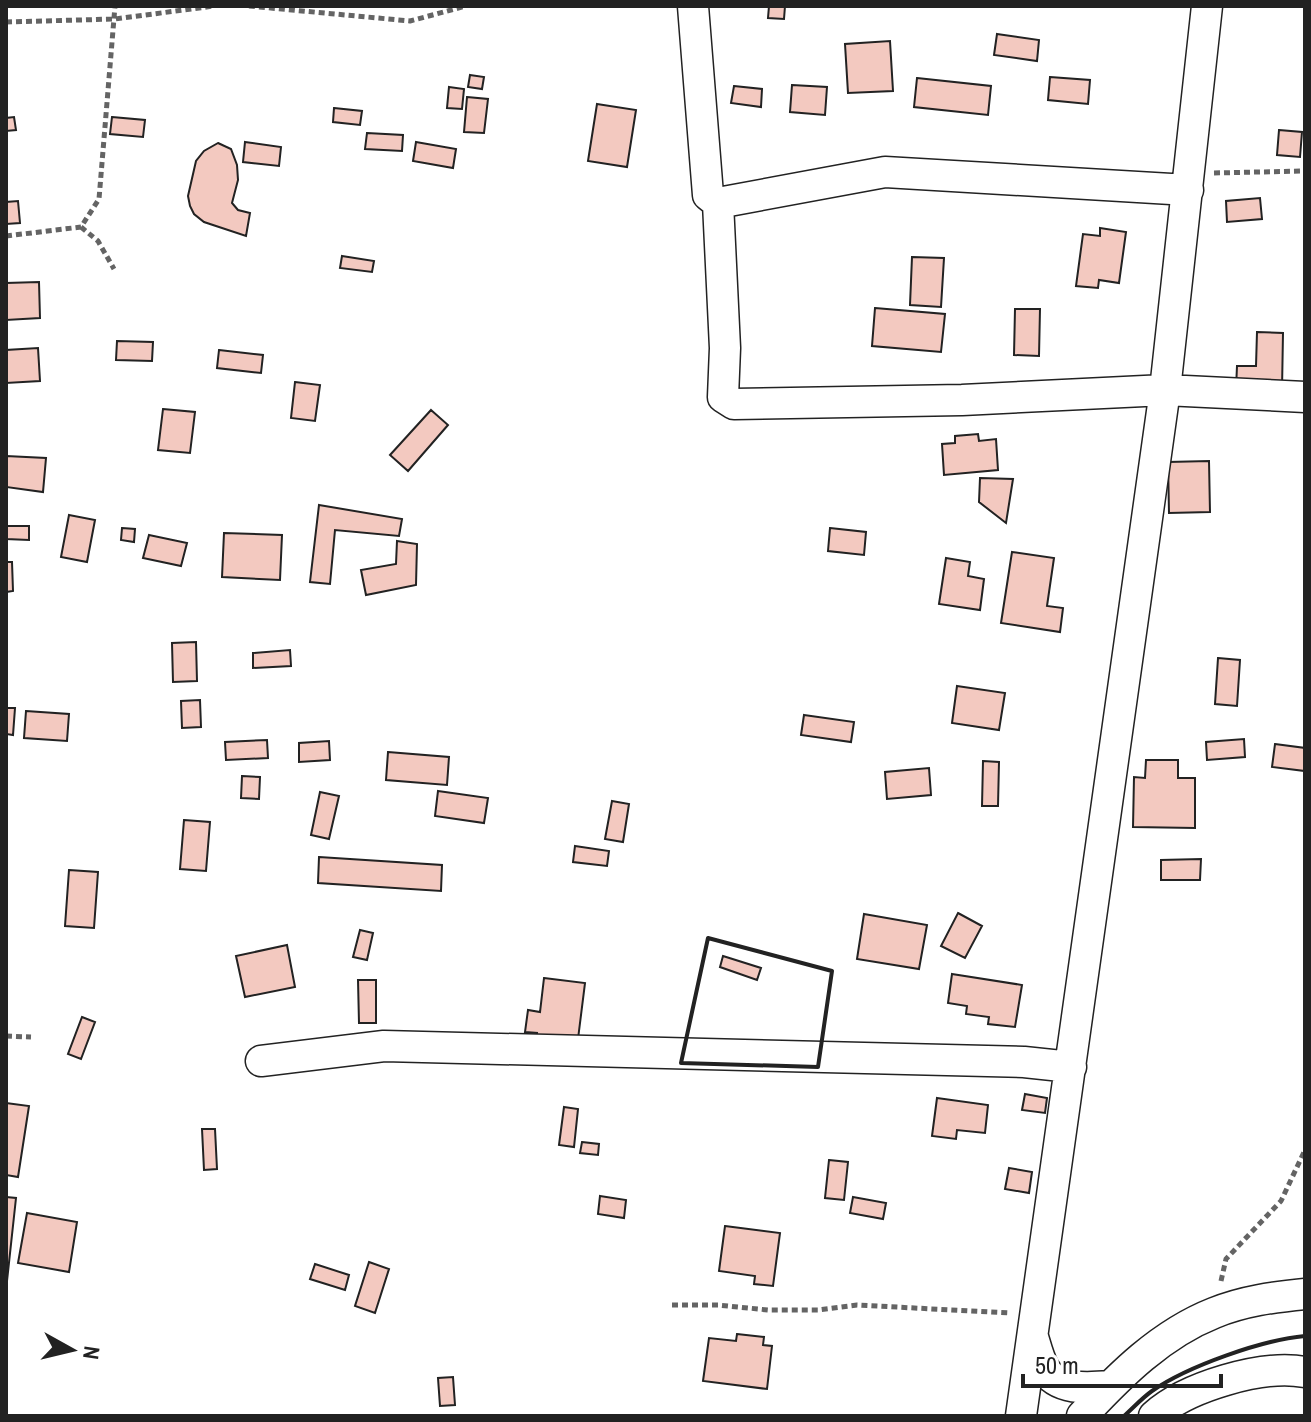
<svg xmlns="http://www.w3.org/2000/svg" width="1311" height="1422" font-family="'Archivo Narrow',sans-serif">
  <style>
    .building { fill: #f3c9c0; stroke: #222; stroke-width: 2 }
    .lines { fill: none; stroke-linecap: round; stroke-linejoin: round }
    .minor-casing { stroke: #222; stroke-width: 33 }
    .path { stroke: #646464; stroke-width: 5; stroke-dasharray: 6 4; stroke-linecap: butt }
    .minor { stroke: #fff; stroke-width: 30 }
    .wall { stroke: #222; stroke-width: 4 }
  </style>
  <rect width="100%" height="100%" fill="#fff"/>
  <path class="building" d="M769,6H785L784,19L768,18Z
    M997,34L1039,40L1037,61L994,55Z
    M890,41L893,91L848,93L845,44Z
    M470,75L484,77L482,89L468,87Z
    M1050,77L1090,80L1088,104L1048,100Z
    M917,78L991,86L988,115L914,107Z
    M792,85L827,87L825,115L790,112Z
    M734,86L762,89L761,107L731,103Z
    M449,87L464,89L462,109L447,108Z
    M467,97L488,99L484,133L464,132Z
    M597,104L636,110L627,167L588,161Z
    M334,108L362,111L360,125L333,122Z
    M14,117L16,130L6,131V118Z
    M112,117L145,120L143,137L110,134Z
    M1279,130L1302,132L1300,157L1277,155Z
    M367,133L403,135L402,151L365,149Z
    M245,142L281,147L279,166L243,162Z
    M416,142L456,149L453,168L413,161Z
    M218,143L231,149L237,165L238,180L232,203L238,210L250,213L246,236L204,222L194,214L190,206L188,196L196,161L204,151Z
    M1260,198L1262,219L1227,222L1226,201Z
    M18,201L20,223L6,224V202Z
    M1100,228L1126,232L1119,283L1099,280L1098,288L1076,286L1083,234L1100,236Z
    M342,256L374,261L372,272L340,268Z
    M912,257L944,258L941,307L910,305Z
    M39,282L40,318L6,320V283Z
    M875,308L945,314L941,352L872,346Z
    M1015,309H1040L1039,356L1014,355Z
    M1257,332L1283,333L1282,390L1236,389L1237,366H1256Z
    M117,341L153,342L152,361L116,360Z
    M38,348L40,381L6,383V350Z
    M219,350L263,355L261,373L217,368Z
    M295,382L320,385L315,421L291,418Z
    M163,409L195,412L190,453L158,450Z
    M431,410L448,425L408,471L390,455Z
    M978,434L979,441L996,439L998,470L944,475L942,444L955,443V436Z
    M6,456L46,458L43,492L6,487Z
    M1209,461L1210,512L1169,513L1168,462Z
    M980,478L1013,479L1006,523L979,502Z
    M319,505L402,519L399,536L335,530L330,584L310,582Z
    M69,515L95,520L87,562L61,557Z
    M6,526H29V540L6,539Z
    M122,528L135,529L134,542L121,540Z
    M830,528L866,532L864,555L828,551Z
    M224,533L282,535L280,580L222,577Z
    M149,535L187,543L181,566L143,558Z
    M397,541L417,544L416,585L366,595L361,570L396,564Z
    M1012,552L1054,558L1047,606L1063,608L1060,632L1001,623Z
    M946,558L970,562L968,576L984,579L980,610L939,604Z
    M6,562H12L13,591L6,592Z
    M196,642L197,681L173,682L172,643Z
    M290,650L291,666L253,668V653Z
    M1218,658L1240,660L1237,706L1215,704Z
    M957,686L1005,693L999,730L952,723Z
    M200,700L201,727L182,728L181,701Z
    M6,708H15L13,735L6,734Z
    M26,711L69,714L67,741L24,738Z
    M804,715L854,722L851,742L801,735Z
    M1244,739L1245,757L1207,760L1206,742Z
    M267,740L268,758L226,760L225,742Z
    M329,741L330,760L299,762V743Z
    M1275,744L1305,748V771L1272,767Z
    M388,752L449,757L447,785L386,780Z
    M1146,760H1178V778H1195V828L1133,827L1134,777L1145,778Z
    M983,761L999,762L998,806H982Z
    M929,768L931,795L887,799L885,772Z
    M242,776L260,777L259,799L241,798Z
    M438,791L488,798L484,823L435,816Z
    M320,792L339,796L329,839L311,835Z
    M612,801L629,804L623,842L605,839Z
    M184,820L210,822L206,871L180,869Z
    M575,846L609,851L607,866L573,862Z
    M319,857L442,865L441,891L318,883Z
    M1201,859L1200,880H1161V860Z
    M69,870L98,872L94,928L65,926Z
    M958,913L982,926L965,958L941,946Z
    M864,914L927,925L919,969L857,959Z
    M360,930L373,933L367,960L353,957Z
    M287,945L295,987L245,997L236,956Z
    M723,956L761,968L757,980L720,967Z
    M952,974L1022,985L1015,1027L988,1024L989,1017L966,1014L967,1006L948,1003Z
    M544,978L585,983L577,1047L536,1042L537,1033L525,1032L528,1010L540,1012Z
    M358,980H376V1023H359Z
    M82,1017L95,1022L81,1059L68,1054Z
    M1025,1094L1047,1098L1045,1113L1022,1110Z
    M937,1098L988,1105L985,1133L957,1130L956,1139L932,1136Z
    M6,1103L29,1106L18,1177L6,1175Z
    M564,1107L578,1109L574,1147L559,1145Z
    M202,1129H215L217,1169L204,1170Z
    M582,1142L599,1144L598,1155L580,1153Z
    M829,1160L848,1162L844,1200L825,1198Z
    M1009,1168L1032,1172L1029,1193L1005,1189Z
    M600,1196L626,1200L624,1218L598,1214Z
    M6,1197L16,1198L7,1281L6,1280Z
    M853,1197L886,1203L883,1219L850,1213Z
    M27,1213L77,1222L69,1272L18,1263Z
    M725,1226L780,1233L773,1286L754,1284L755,1276L719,1271Z
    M369,1262L389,1269L375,1313L355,1306Z
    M315,1264L349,1275L345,1290L310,1279Z
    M737,1334L764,1337L763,1345L772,1346L767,1389L703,1381L709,1338L736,1341Z
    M453,1377L455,1405L440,1406L438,1378Z"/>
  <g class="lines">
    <g class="minor-casing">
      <path id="minor" d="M693,6L708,195L718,203L885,172L1188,190
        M718,203L725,348L723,397L734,404L962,400L1165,390L1305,397
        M261,1061L384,1046L1024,1062L1071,1067
        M1033,1337C1036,1347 1039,1359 1044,1368C1057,1391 1088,1388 1110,1386
        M1021,1416L1165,390L1207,6
        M1082,1416C1120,1375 1161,1334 1214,1313C1243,1301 1274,1297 1305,1294
        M1154,1416C1186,1387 1262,1364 1305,1372"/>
    </g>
    <path class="path" d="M249,6L410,21L466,6
      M6,22L115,19L214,6
      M1214,173L1305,171
      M81,227L98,241L114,269
      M6,236L81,227L99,199L115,6
      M6,1036L31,1037
      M1221,1281L1226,1259L1281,1201L1305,1150
      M672,1305H718L768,1310H818L857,1305L1010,1313"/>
    <use href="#minor" class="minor"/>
    <path class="wall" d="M708,938L832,971L818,1067L681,1063Z
      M1124,1416C1133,1408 1142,1398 1152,1391C1188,1366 1262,1340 1305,1336"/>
  </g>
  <rect width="1311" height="1422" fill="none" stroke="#222222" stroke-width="16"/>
  <g transform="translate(72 1350) rotate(98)" stroke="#ffffff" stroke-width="6" paint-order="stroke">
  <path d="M0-6L14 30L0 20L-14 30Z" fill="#222222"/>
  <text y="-12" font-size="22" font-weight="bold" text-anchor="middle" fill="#222222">N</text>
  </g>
  <path d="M1023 1374v12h198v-12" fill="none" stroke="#222222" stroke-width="4"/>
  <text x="1035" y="1374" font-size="24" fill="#222222" stroke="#ffffff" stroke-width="6" paint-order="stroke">50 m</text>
</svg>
